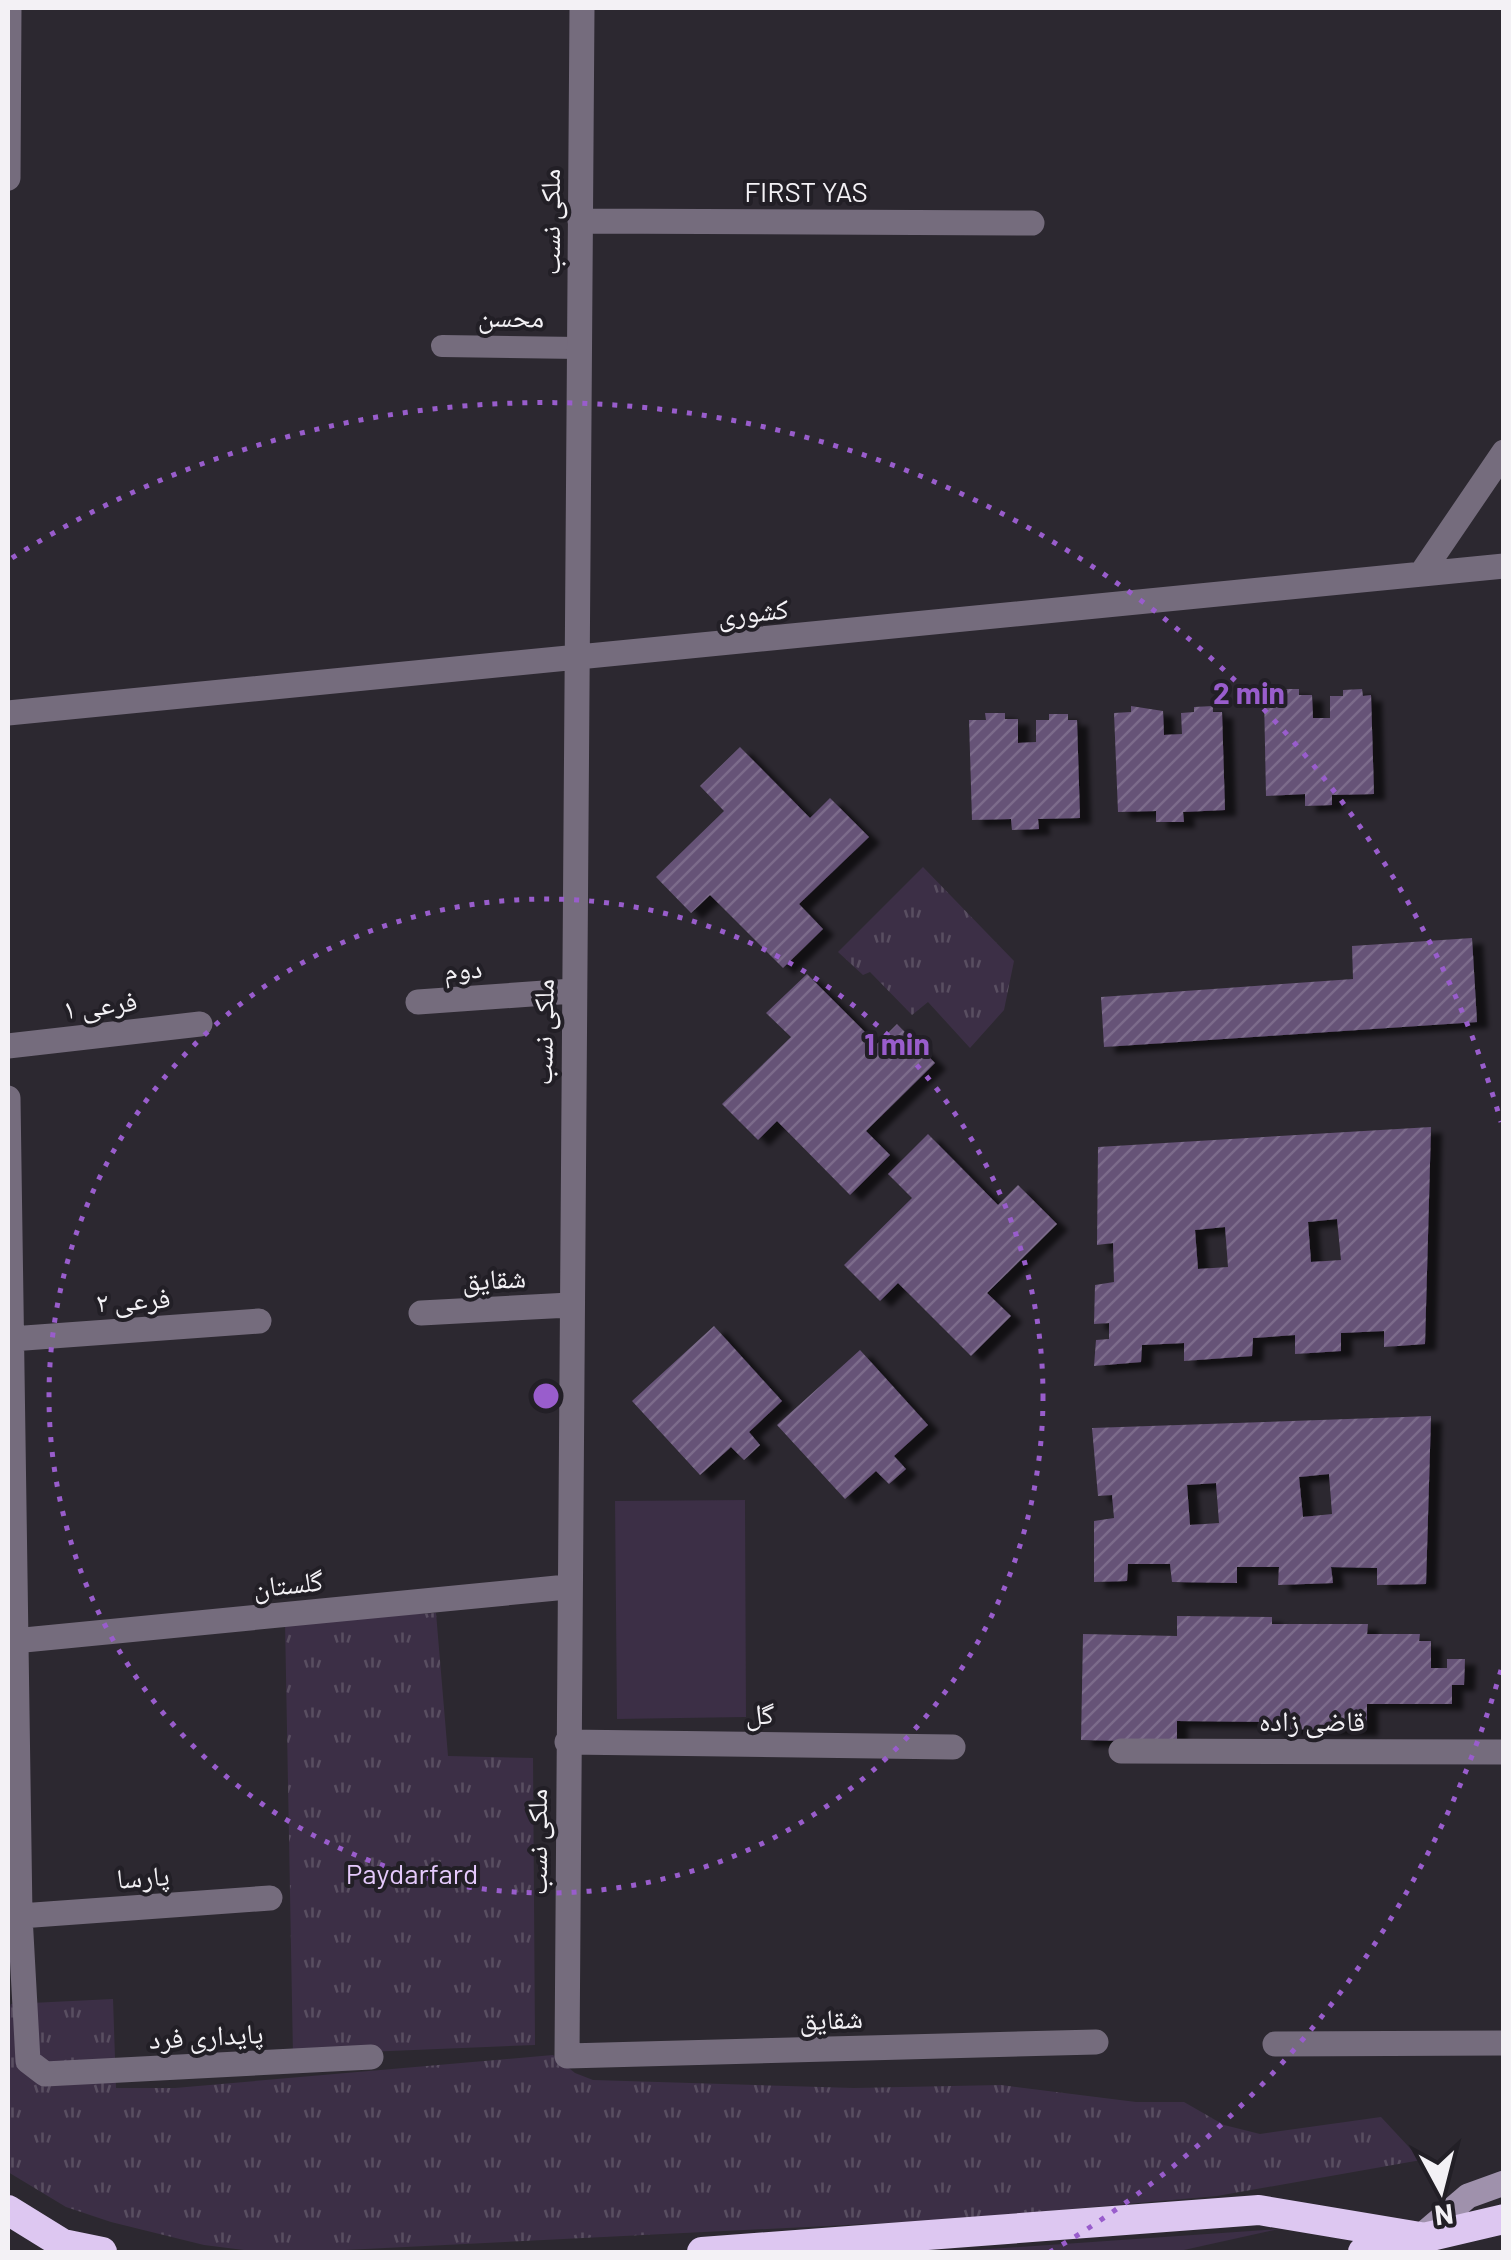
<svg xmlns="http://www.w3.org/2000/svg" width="1511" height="2260" font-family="Barlow,'Noto Naskh Arabic',sans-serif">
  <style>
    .grass { fill: url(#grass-tufts) }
    .garden { fill: #3c2f46 }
    .building { fill: url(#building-hatch); fill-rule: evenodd; filter: url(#shadow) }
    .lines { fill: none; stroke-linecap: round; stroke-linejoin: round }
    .lane { stroke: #756c7d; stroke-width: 22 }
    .street { stroke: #756c7d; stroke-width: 25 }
    .secondary { stroke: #9f91ac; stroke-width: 25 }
    .highway { stroke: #ddc7f1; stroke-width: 30 }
    .ring { fill: none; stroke: #995dcc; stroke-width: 5; stroke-dasharray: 5 10 }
    .labels { text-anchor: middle; stroke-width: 8; stroke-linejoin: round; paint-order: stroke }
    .street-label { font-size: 28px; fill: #f3f1f5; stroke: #221f26 }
    .park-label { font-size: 28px; fill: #e5cafc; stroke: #221f26 }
    .centre { fill: #995dcc; stroke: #221f26; stroke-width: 5 }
    .ring-label { font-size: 30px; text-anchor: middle; font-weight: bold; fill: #995dcc; stroke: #221f26; stroke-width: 8; stroke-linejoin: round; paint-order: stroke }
  </style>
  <defs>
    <pattern id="grass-tufts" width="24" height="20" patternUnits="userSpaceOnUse" patternTransform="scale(2.5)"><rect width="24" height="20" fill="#3c2f46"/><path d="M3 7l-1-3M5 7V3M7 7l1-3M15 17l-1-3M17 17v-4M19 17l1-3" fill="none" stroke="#594e61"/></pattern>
    <pattern id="building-hatch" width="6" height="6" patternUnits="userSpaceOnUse" patternTransform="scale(2.5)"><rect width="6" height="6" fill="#665377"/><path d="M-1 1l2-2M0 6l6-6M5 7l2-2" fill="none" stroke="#7c6c8b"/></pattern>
    <filter id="shadow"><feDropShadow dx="11" dy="6" stdDeviation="2.5" flood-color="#0009"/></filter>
  </defs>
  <rect width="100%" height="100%" fill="#2c2830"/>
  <path class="grass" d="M923,867L1014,961L1004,1010L970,1048L928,1002L912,1015L870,972L863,975L838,952Z
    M436,1613L448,1756L533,1758L535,2045L293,2055L285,1620Z
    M113,1999L116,2088H175L553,2055L575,2073L593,2080L854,2088L1001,2085L1136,2102H1184L1224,2125L1260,2134L1381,2117L1421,2160L1217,2196L946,2220L305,2252H259L204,2245L111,2222L66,2207L8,2172V2015L11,2004Z"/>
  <path class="garden" d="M745,1500L746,1717L617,1719L615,1501Z
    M1279,2229L1175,2252H946Z"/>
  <path class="building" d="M1280,689H1299V695H1312L1313,718H1330V696H1343V690L1362,689L1363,696L1371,695L1374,794L1332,795V805L1305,806V794L1266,796L1264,696L1280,695Z
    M1131,706L1163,711L1164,735L1182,734L1181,713L1194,712V707L1213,706V712H1222L1225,810L1183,812L1184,822H1156V811L1118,812L1114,713L1131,712Z
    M985,713H1005V719H1018V743L1036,742V720H1049V714H1068V720H1077L1080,818L1038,819L1039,829L1012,830L1011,819L972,820L969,720H986Z
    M740,747L810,818L830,798L869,837L799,904L823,929L783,968L710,895L691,913L656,877L724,811L700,786Z
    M1472,938L1477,1022L1104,1047L1101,997L1353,979L1352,946Z
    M807,974L877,1044L897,1024L935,1063L866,1131L890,1155L850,1195L777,1121L758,1140L722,1104L791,1037L766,1013Z
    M1431,1127L1425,1344L1384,1347V1331L1341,1333V1351L1295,1354V1335L1253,1338L1252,1356L1184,1361V1343L1142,1345L1141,1362L1094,1366L1096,1340L1109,1339V1323L1094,1324L1095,1285L1114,1282L1113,1243L1097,1245L1098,1147ZM1337,1219L1341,1260L1311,1262L1308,1222ZM1225,1227L1228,1267L1198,1269L1195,1230Z
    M928,1134L998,1205L1018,1185L1057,1224L987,1293L1011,1316L971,1356L898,1283L880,1301L844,1265L912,1198L888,1174Z
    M714,1326L782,1401L749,1432L760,1445L744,1460L731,1447L700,1475L632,1401Z
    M860,1350L928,1425L894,1456L906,1469L889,1484L876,1471L845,1499L777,1425Z
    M1431,1416L1426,1584L1377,1585V1568L1331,1567L1333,1583L1278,1585L1279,1567H1237V1583L1172,1582L1170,1564H1128L1127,1581L1094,1582V1521L1114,1518L1112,1495L1098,1496L1092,1428ZM1329,1474L1332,1514L1303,1517L1299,1477ZM1216,1483L1219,1523L1190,1525L1187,1485Z
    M1177,1616L1272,1617V1624H1368L1367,1634H1420L1419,1641H1431V1668H1447V1659H1465L1464,1685H1452V1704H1367V1730L1271,1729V1722L1177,1721V1742L1081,1740L1083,1634L1177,1636Z"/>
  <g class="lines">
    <path class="lane" d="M442,346L579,348"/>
    <path class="street" d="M582,8L567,2056L1096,2042
      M8,178L9,8
      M580,221L1032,223
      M1421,574L1504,452
      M8,713L1504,566
      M418,1002L573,991
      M8,1046L200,1024
      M8,1098L20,1916L28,2061L45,2074L371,2057
      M421,1313L570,1305
      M11,1339L259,1321
      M14,1641L567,1587
      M567,1742L953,1747
      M1121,1751L1504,1752
      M20,1916L270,1898
      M1275,2044L1504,2043"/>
    <path class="secondary" d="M1420,2237L1468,2196L1504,2183"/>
    <path class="highway" d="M8,2210L63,2244L102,2252
      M702,2252L1259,2210L1420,2237
      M1363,2252L1504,2219"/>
  </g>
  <g class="ring">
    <circle cx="546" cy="1396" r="497"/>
    <path d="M1501 1670A994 994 0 0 1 1050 2252M12 558A994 994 0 0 1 1501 1122"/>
  </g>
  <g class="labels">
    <g class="street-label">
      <text x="806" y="202">FIRST YAS</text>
      <text transform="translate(550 222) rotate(-90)" y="10">ملکی نسب</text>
      <text transform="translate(511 317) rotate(1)" y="10">محسن</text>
      <text transform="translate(753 612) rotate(-6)" y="10">کشوری</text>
      <text transform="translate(463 969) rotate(-4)" y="10">دوم</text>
      <text transform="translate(100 1005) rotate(-7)" y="10">فرعی ۱</text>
      <text transform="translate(543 1032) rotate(-89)" y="10">ملکی نسب</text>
      <text transform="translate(494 1279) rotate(-3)" y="10">شقایق</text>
      <text transform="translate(133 1300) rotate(-4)" y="10">فرعی ۲</text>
      <text transform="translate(288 1584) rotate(-6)" y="10">گلستان</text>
      <text transform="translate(760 1714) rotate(1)" y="10">گل</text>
      <text x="1312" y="1731">قاضی زاده</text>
      <text transform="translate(537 1842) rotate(-90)" y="10">ملکی نسب</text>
      <text transform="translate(143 1877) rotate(-4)" y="10">پارسا</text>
      <text transform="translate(831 2019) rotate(-2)" y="10">شقایق</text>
      <text transform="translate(206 2036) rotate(-3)" y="10">پایداری فرد</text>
    </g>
    <g class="park-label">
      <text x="412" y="1884">Paydarfard</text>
    </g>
  </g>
  <circle cx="546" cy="1396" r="15" class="centre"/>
  <g class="ring-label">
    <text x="1249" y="704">2 min</text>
    <text x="897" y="1055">1 min</text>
  </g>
  <rect width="1511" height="2260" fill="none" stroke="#f3f1f5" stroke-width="20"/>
  <g transform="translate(1441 2190) rotate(173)" stroke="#221f26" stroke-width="8" paint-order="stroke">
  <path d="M0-8L18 38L0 25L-18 38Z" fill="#f3f1f5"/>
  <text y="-15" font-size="28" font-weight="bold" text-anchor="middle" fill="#f3f1f5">N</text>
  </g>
</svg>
